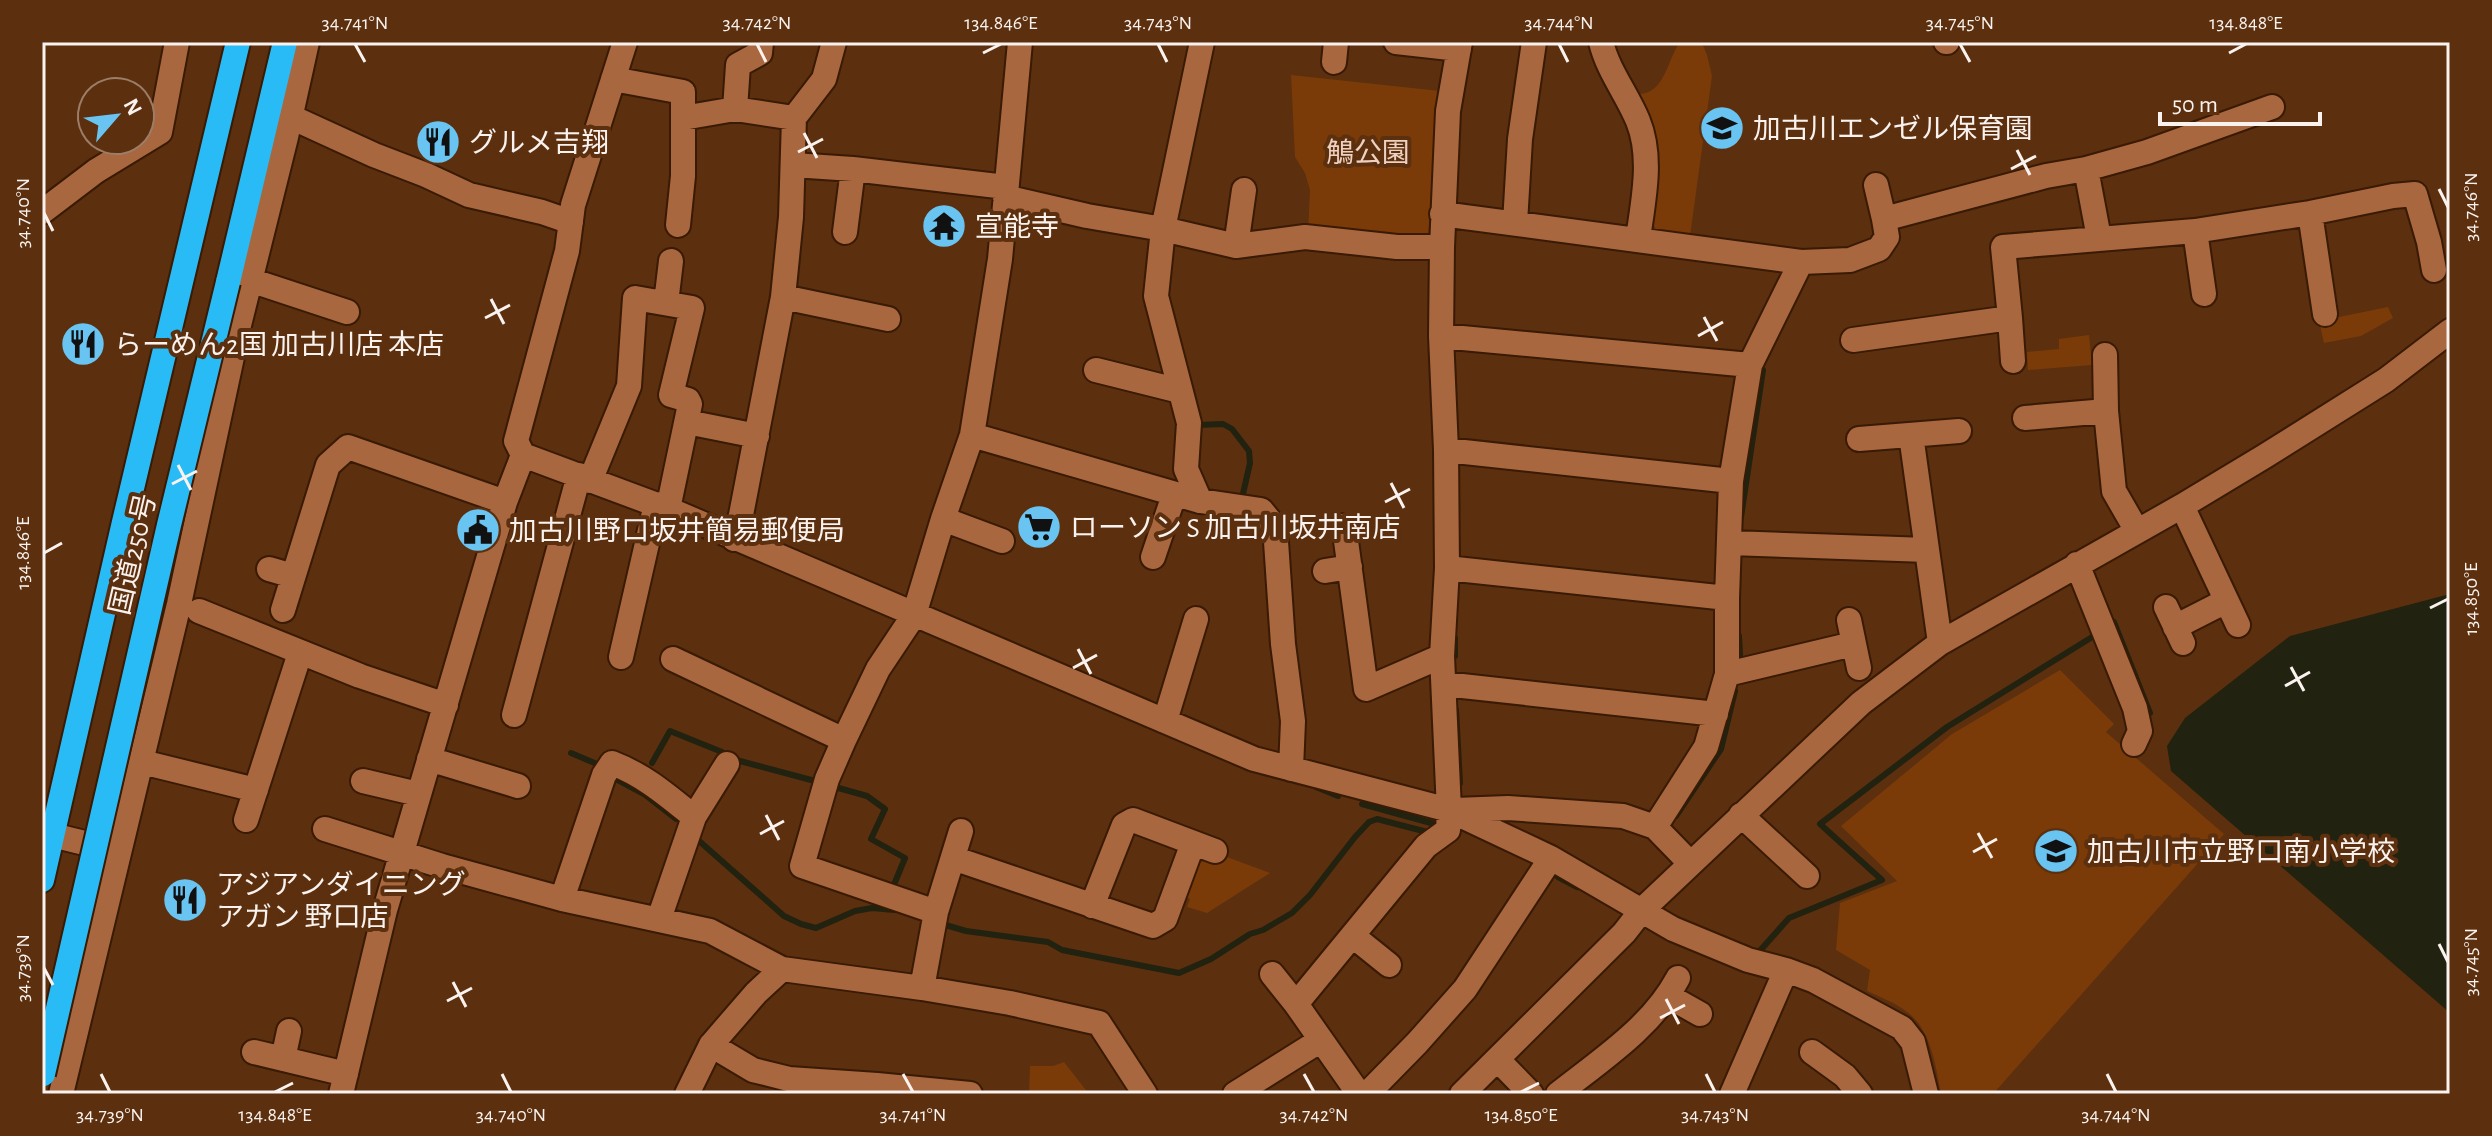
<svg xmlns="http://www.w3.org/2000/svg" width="2492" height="1136" font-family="'Alegreya Sans','Noto Sans JP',sans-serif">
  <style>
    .green { fill: #7a3b08 }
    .water { fill: #21220f }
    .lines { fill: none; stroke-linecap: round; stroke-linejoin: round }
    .stream { stroke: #21220f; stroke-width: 6 }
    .minor-casing { stroke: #391a04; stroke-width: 28 }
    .highway-casing { stroke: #391a04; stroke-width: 28 }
    .minor { stroke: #a8673f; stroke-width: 24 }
    .highway { stroke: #29bbf6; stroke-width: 24 }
    .highway-bridge-casing { stroke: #391a04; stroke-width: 28; stroke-linecap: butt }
    .highway-bridge { stroke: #29bbf6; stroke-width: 24 }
    .ticks { fill: none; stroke: #f9f2ee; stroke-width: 3 }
    .labels { text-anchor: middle; stroke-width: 8; stroke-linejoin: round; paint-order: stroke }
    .poi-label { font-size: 28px; fill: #f9f2ee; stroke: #5c2f0e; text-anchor: start }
    .park-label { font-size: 28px; fill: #eed2c1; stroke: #5c2f0e }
    .street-label { font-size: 28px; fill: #f9f2ee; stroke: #5c2f0e }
    .neatline { fill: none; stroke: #f9f2ee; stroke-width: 3 }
    .ticks-label { font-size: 20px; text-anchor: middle; fill: #f9f2ee }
  </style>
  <rect width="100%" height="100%" fill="#5c2f0e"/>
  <path class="green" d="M1680,42L1702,43L1707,55L1712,76L1690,236L1659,232L1649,221L1635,94C1665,96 1666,62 1680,42Z
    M1291,75L1440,91L1428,236L1308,233L1310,190L1305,173L1295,157Z
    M2388,307L2393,318L2361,336L2324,343L2319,321Z
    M2089,335L2092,365L2028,370L2027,352L2059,349V339Z
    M2060,670L2114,724L2106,732L2224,834L1993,1094H1941C1936,1067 1931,1029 1907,1012C1896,1003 1880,997 1867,991L1870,970L1836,950L1840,903L1897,881L1841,826L1952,734Z
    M1219,854L1270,873L1207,913L1187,907L1190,899L1187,897L1193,883L1187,880L1193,866Z
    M1064,1062L1089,1094H1029L1030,1066H1053Z"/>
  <path class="water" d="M2450,594V1013L2171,771L2167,746L2185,718L2290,636Z"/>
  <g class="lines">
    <path class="stream" d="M1197,425L1223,424L1232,429L1249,451L1250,463L1242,498
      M1741,517L1763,370
      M2114,622L2150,713
      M1739,636L1740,655
      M1455,638V656
      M1456,710L1460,783
      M571,753L597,764
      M740,761L815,781
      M652,763L670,731L722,752
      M616,779L644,794L676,819
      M835,787L867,796L885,809L871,839L905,858L893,887
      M1316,787L1338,796
      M1362,804L1442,826
      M1676,816L1721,749L1735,691
      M698,840L784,916L801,924L816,928L855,911L872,908L895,910
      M1558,877L1577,887
      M942,924L966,931L1048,942L1062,950L1179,973L1211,959L1250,934L1263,930L1292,913L1310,895L1355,837L1369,822L1377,819L1431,833
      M1757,954L1789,918L1882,880L1820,824L1947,727L2097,634"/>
    <g class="minor-casing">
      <path id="minor" d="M625,42L573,205L567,251L516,441L523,455L668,509L1254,759L1449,810L1551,858L1673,929L1748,960L1786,970L1813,980L1902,1028L1913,1042L1926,1094
        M1396,42L1459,49
        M1601,42C1608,71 1627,94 1638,121C1653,158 1643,201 1638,239
        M1946,42H1947
        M1334,62L1336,42
        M613,79L683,92V176L678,225
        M735,109L738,65L760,53L761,42
        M291,117L374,155L426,175L469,195L542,212L571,222
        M683,118L735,109L794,118
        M793,165L853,169L1006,187
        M2086,169L2099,238
        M1876,185L1884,219
        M1005,197L1087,216L1163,229L1236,246L1305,237L1397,247H1442
        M42,212L96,171L160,132L177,42
        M2310,213L2325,314
        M1442,214L1801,262L1750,365L1731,481L1727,598V674L1706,747L1655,827L1690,863
        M1515,223L1520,139L1534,42
        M2195,231L2204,294
        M845,232L853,169
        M1236,246L1244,190
        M1801,262L1850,260L1879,249L1887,237L1884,219L2046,176L2086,169L2147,152L2272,107
        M250,280L347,312
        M783,297L888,319
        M666,303L671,261
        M2010,318L2013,361
        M1441,336L1750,365
        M1853,340L2010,318L2003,247L2195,231L2310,213L2393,196L2415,194L2429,242L2434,270
        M2105,355L2106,411L2114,491L2137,531
        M1096,370L1180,391
        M2025,418L2106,411
        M687,422L757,436
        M972,435L1200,501L1261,510L1275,527L1283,644L1293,721L1291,769
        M1911,435L1940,643
        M1859,439L1959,431
        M1446,450L1731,481
        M590,481L629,386L635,298L692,308L671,395L688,400L690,404L668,509
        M1200,501L1186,469L1189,423L1156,296L1163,229L1202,42
        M2182,506L2238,625
        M943,519L1002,541
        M1344,526L1366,689L1442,656
        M734,539L741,515L783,297L791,217L794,118L824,79L834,42
        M1730,543L1927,550
        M1153,557L1174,495
        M2077,564L2135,708L2140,731L2134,744
        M1447,568L1727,598
        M269,569L293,576
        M1325,571L1350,567
        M2166,607L2183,643
        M283,610L328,465L348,447L505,502
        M199,611L360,676L446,705
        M1849,620L1859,668
        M2175,627L2226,601
        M621,657L656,504
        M673,659L844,740
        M1727,674L1853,644
        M1444,684L1716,714
        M514,715L579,475
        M1165,721L1196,619
        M429,759L518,786
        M142,762L256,790
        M363,781L418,794
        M1455,810L1508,808L1623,816L1655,827
        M1741,815L1807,876
        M246,820L300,653
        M325,829L442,866L562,899L710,931L782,969L922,988L1010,1003L1099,1023L1145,1094
        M52,835L113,850
        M953,858L1153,926L1165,919L1193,843
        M562,899L604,775L612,763C644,775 668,796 694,817
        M1092,906L1124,825L1133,820L1215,851
        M936,912L802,866L827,779L844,740L878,669L914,615L943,519L972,435L1000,259L1020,42
        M659,919L694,817L727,764
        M1353,936L1389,965
        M1272,974L1296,1004
        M922,988L936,912L961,831
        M1668,996L1700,1014
        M711,1045L753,1070L789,1079L877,1085L876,1094
        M254,1052L346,1074
        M1812,1052L1845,1076L1860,1094
        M283,1059L289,1031
        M1498,1060L1531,1094
        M877,1085L970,1094
        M61,1094L179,604L238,329L286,137L307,42
        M341,1094L385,910L505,502L523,455
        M687,1094L711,1045L756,993L782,969
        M1235,1094L1321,1040
        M1359,1094L1296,1004L1426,846L1448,830L1449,810L1442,656L1447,568L1446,450L1441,336L1442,247L1448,111L1460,42
        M1367,1094L1417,1043L1465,989L1551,858
        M1462,1094L1624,933L1642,910L1861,703L1940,643L2182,506L2265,456L2386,380L2450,331
        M1558,1094C1601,1060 1652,1027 1678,978
        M1732,1094L1786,970"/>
    </g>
    <g class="highway-casing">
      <path id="highway" d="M228,282L285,42
        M42,880L124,522L238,42"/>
    </g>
    <use href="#minor" class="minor"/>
    <use href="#highway" class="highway"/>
    <g class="highway-bridge-casing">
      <path id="highway-bridge" d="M43,1074L169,525L228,282"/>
    </g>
    <use href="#highway-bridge" class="highway-bridge"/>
  </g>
  <path class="ticks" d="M355,44L365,62M757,44L766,62M1158,44L1167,62M1559,44L1568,62M1960,44L1970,62M983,53L1001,44M2229,53L2246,44M804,133L817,158M2017,150L2030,175M798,152L823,139M2011,169L2036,156M2439,189L2448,207M44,213L53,231M491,299L504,324M1704,317L1717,341M485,318L510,305M1698,336L1723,322M178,465L191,490M1391,483L1404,508M172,484L197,471M1385,502L1410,489M44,553L62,543M2430,608L2448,599M1078,649L1091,674M2291,667L2304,691M1073,668L1097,655M2285,686L2310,672M766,815L779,840M1978,833L1992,858M760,834L784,821M1973,852L1997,839M2439,944L2448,962M44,968L53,985M453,982L466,1007M1666,999L1679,1024M447,1001L472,988M1660,1018L1685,1005M101,1074L110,1092M502,1074L511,1092M903,1074L913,1092M1304,1074L1314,1092M1706,1074L1715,1092M2107,1074L2116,1092M275,1092L293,1083M1521,1092L1539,1083"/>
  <defs>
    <g id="school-disc" transform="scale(2.3)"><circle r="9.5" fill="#69c4f1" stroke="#5c2f0e"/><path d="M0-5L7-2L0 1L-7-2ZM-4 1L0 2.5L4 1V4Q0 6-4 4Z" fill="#111"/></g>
    <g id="restaurant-disc" transform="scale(2.3)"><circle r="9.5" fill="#69c4f1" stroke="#5c2f0e"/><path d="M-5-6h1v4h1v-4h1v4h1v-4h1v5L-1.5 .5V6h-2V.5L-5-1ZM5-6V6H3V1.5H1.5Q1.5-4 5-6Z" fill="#111"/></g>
    <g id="temple-disc" transform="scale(2.3)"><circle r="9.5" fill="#69c4f1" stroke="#5c2f0e"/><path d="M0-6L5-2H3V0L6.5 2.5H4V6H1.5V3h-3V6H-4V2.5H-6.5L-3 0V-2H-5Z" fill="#111"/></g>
    <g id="supermarket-disc" transform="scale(2.3)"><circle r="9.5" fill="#69c4f1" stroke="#5c2f0e"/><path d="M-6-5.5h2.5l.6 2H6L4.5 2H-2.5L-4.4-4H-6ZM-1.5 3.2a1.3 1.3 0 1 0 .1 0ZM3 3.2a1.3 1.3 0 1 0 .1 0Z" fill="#111"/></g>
    <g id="civic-disc" transform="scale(2.3)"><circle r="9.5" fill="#69c4f1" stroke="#5c2f0e"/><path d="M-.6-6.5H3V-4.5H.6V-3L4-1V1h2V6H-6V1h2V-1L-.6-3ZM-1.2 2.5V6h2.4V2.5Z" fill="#111"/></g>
  </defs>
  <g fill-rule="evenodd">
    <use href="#school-disc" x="1722" y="128"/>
    <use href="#restaurant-disc" x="438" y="142"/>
    <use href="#temple-disc" x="944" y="226"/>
    <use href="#restaurant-disc" x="83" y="344"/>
    <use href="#supermarket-disc" x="1039" y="527"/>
    <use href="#civic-disc" x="478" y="530"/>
    <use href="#school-disc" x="2056" y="851"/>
    <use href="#restaurant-disc" x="185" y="900"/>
  </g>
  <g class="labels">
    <g class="poi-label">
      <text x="1753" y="138">加古川エンゼル保育園</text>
      <text x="469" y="152">グルメ吉翔</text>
      <text x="975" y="236">宣能寺</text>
      <text x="114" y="354">らーめん2国 加古川店 本店</text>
      <text x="1070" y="537">ローソン S 加古川坂井南店</text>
      <text x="509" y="540">加古川野口坂井簡易郵便局</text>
      <text x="2087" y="861">加古川市立野口南小学校</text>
      <text x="216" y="894">アジアンダイニング<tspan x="216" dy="32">アガン 野口店</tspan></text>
    </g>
    <g class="park-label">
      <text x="1368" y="162">鵤公園</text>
    </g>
    <g class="street-label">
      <text transform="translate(132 554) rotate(-77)" y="10">国道250号</text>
    </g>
  </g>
  <rect width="2492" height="1136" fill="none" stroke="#5c2f0e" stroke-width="88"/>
  <g transform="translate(116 116) rotate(62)"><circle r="38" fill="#5c2f0e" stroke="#9b7d68" stroke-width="2"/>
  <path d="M0-6L14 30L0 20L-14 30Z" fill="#69c4f1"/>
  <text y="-12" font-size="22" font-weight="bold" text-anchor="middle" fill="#f9f2ee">N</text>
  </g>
  <path d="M2160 112v12h160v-12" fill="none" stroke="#f9f2ee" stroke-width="4"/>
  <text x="2172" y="112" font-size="24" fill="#f9f2ee" stroke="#5c2f0e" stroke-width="6" paint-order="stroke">50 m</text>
  <rect x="44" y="44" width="2404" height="1048" class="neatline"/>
  <g class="ticks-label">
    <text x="355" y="29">34.741°N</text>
    <text x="757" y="29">34.742°N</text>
    <text x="1001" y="29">134.846°E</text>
    <text x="1158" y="29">34.743°N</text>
    <text x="1559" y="29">34.744°N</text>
    <text x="1960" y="29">34.745°N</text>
    <text x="2246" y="29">134.848°E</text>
    <text transform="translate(2470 207) rotate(-90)" y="7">34.746°N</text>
    <text transform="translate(22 213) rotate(-90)" y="7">34.740°N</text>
    <text transform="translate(22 553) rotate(-90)" y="7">134.846°E</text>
    <text transform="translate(2470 599) rotate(-90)" y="7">134.850°E</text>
    <text transform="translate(2470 962) rotate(-90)" y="7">34.745°N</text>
    <text transform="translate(22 968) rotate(-90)" y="7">34.739°N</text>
    <text x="110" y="1121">34.739°N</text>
    <text x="275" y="1121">134.848°E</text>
    <text x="511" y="1121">34.740°N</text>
    <text x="913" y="1121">34.741°N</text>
    <text x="1314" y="1121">34.742°N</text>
    <text x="1521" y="1121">134.850°E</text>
    <text x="1715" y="1121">34.743°N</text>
    <text x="2116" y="1121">34.744°N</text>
  </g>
</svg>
